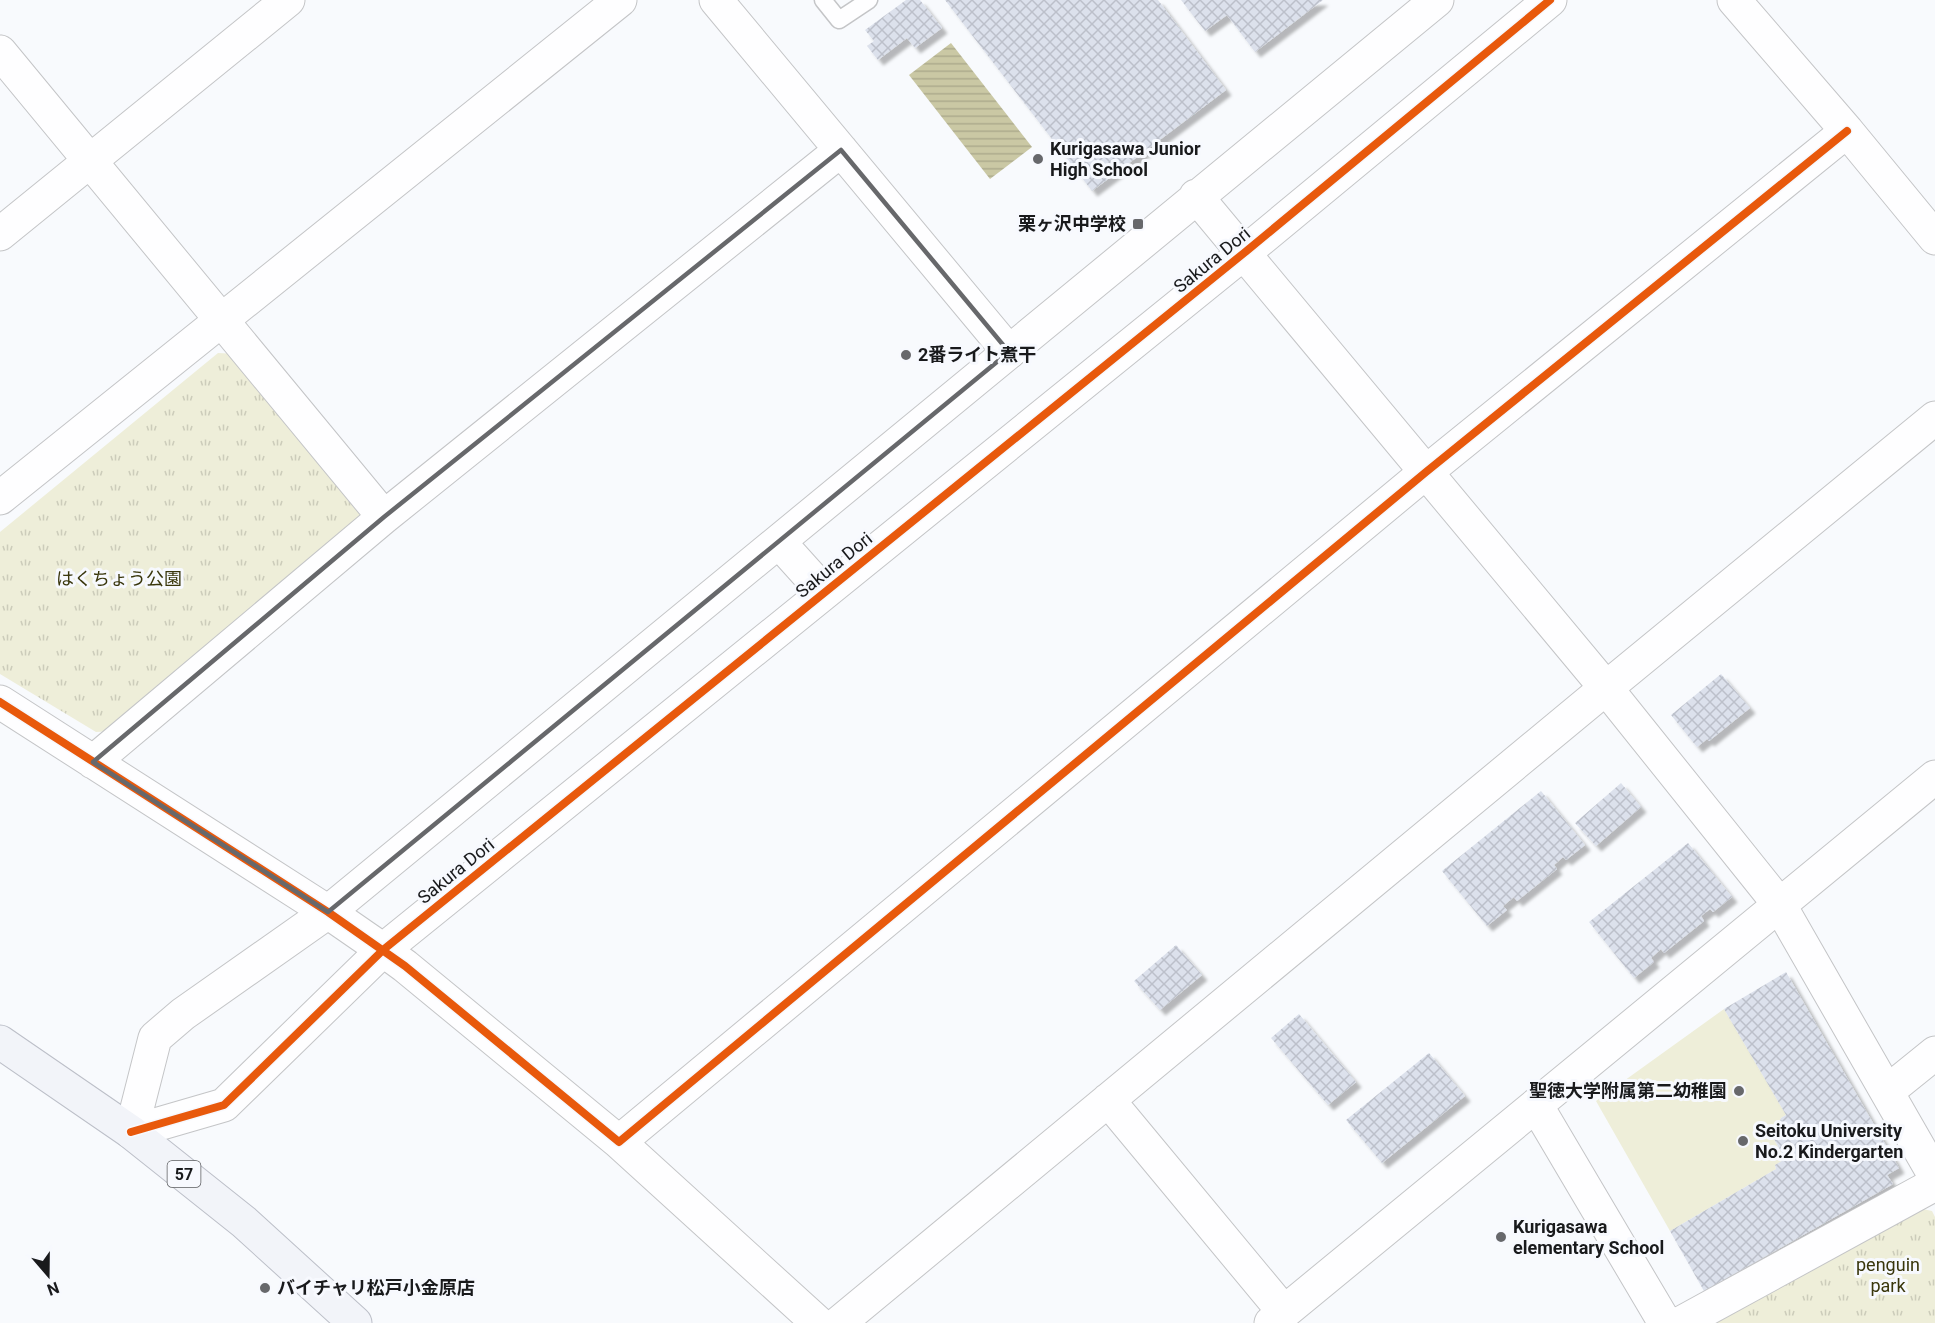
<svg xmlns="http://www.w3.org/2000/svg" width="1935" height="1323" font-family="Roboto,'Noto Sans JP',sans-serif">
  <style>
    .grass { fill: url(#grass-tufts) }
    .pitch { fill: #eeeed9 }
    .water { fill: url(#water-rules) }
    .building { fill: url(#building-cross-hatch); filter: url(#shadow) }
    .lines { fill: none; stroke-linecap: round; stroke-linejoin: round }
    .lane-casing { stroke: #c4c5c7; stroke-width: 19 }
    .street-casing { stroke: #c4c5c7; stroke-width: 35 }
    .secondary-casing { stroke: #c4c5c7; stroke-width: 35 }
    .primary-casing { stroke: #bcbfc8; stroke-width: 35 }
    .lane { stroke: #fefeff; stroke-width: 16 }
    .street { stroke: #fefeff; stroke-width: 33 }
    .secondary { stroke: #fefeff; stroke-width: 33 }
    .primary { stroke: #f2f4f9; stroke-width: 33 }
    .cycleway-casing { stroke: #f7f9fe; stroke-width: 11 }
    .cycleway { stroke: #e8590c; stroke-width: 8 }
    .marked { fill: none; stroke: #67686b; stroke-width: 4.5; stroke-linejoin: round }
    .poi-dot { fill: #67686b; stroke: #f7f9fe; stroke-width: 2 }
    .labels { text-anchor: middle; stroke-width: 6; stroke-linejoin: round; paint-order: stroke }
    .shield { fill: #f7f9fe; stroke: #5c5d60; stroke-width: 1.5 }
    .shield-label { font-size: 16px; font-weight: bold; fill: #191a1c }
    .poi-label { font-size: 18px; font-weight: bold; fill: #191a1c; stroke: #f7f9fe; text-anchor: start }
    .street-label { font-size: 18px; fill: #191a1c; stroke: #f7f9fe }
    .park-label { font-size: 18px; fill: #39360b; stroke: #f7f9fe }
  </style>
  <defs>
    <pattern id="grass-tufts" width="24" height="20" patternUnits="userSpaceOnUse" patternTransform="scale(1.5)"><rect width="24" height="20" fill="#eeeed9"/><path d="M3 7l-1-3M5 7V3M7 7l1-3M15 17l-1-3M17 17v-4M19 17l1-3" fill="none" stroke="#ccccba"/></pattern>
    <pattern id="water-rules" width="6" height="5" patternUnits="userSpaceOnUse" patternTransform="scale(1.5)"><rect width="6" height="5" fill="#cac8a4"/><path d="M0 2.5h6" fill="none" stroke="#adab8d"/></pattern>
    <pattern id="building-cross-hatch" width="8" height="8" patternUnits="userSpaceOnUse" patternTransform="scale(1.5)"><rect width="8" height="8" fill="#dce1ec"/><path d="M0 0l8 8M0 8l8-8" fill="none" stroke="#bcc0ca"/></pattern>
    <filter id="shadow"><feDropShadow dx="5.5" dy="5.5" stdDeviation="1.5" flood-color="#0004"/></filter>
  </defs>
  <rect width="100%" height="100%" fill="#f8fafd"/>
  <path class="grass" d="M218,353L239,354L365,520L113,731L96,732L0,674V532Z
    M1913,1207L1932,1211L1935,1217V1323H1708Z"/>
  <path class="pitch" d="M1724,1009L1786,1115L1781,1118L1774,1139L1785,1159L1775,1165L1776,1169L1670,1231L1596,1101Z"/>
  <path class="water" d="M951,43L1032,147L990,179L909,75Z"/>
  <path class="building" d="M906,0H920L942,28L915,48L907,38L878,60L867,46L874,41L865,30Z
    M945,0H1158L1226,90L1092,191Z
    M1181,0H1323L1255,52L1227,15L1205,31Z
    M1721,674L1750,708L1709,741L1707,739L1697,747L1671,715Z
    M1621,783L1641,807L1596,846L1575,823Z
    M1541,791L1585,845L1566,860L1563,857L1554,865L1557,869L1517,901L1514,897L1503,906L1507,910L1487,926L1442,871Z
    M1688,843L1732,897L1713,912L1710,909L1701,916L1704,921L1664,953L1661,949L1651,958L1654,962L1634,978L1589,922Z
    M1176,945L1202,975L1160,1010L1134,981Z
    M1786,972L1899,1168L1887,1175L1893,1184L1704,1291L1670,1231L1776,1169L1775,1165L1785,1159L1774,1139L1781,1118L1786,1115L1724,1009Z
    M1299,1014L1356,1082L1328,1105L1271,1038Z
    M1429,1053L1465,1096L1382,1163L1346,1120Z"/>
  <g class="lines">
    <g class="lane-casing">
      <path id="lane" d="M823,0L839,20L869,0"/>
    </g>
    <g class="street-casing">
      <path id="street" d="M716,0L1009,352
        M1734,0L1847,131L1935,238
        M0,52L384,517
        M0,234L288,0
        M0,498L620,0
        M0,702L328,912
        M93,762L384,517L841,150
        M383,950L405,966L619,1142L1426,472L1847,131
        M1888,1091L1935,1053
        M1108,1100L1284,1312
        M1536,1105L1665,1323
        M619,1142L818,1323
        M839,1323L1606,688
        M1271,1323L1935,777
        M1681,1323L1935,1184"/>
    </g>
    <g class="secondary-casing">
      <path id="secondary" d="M1196,196L1606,688L1779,904L1935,1176
        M779,542L824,592
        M1606,688L1935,418
        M328,912L383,950
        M131,1132L224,1105L383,950L1244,253L1550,0
        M131,1132L155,1038L183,1014L328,912L1437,0"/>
    </g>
    <g class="primary-casing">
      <path id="primary" d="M0,1042L131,1132L244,1222L355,1323"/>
    </g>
    <use href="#lane" class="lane"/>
    <use href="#street" class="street"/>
    <use href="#secondary" class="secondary"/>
    <use href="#primary" class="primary"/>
    <g class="cycleway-casing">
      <path id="cycleway" d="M0,702L328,912L405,966L619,1142L1426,472L1847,131
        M131,1132L224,1105L383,950L1244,253L1550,0"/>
    </g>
    <use href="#cycleway" class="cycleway"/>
  </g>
  <path class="marked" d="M841,150L1009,352L328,912L93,762L384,517Z"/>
  <g class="poi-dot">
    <circle cx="1038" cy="159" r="6"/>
    <rect x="1132" y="218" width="12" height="12" rx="3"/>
    <circle cx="906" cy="355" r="6"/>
    <circle cx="1739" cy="1091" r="6"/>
    <circle cx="1743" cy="1141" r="6"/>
    <circle cx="1501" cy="1237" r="6"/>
    <circle cx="265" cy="1288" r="6"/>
  </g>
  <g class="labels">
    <rect class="shield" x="167.5" y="1161" width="33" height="26" rx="4.5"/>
    <g class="shield-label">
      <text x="184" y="1180">57</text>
    </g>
    <g class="poi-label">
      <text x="1050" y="155">Kurigasawa Junior<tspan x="1050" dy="21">High School</tspan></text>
      <text x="1126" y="230" text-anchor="end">栗ヶ沢中学校</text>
      <text x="918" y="361">2番ライト煮干</text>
      <text x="1727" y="1097" text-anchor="end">聖徳大学附属第二幼稚園</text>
      <text x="1755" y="1137">Seitoku University<tspan x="1755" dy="21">No.2 Kindergarten</tspan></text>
      <text x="1513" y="1233">Kurigasawa<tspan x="1513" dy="21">elementary School</tspan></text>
      <text x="277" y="1294">バイチャリ松戸小金原店</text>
    </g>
    <g class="street-label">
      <text transform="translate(1212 260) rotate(-39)" y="6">Sakura Dori</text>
      <text transform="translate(834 565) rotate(-39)" y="6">Sakura Dori</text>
      <text transform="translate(456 871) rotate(-39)" y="6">Sakura Dori</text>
    </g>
    <g class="park-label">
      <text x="119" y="585">はくちょう公園</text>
      <text x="1888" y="1271">penguin<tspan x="1888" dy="21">park</tspan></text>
    </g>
  </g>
  <g transform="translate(48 1275) rotate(160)" stroke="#f7f9fe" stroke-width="4.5" paint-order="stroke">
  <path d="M0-4.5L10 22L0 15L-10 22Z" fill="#191a1c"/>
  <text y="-9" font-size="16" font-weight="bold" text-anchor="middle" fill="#191a1c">N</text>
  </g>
</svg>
